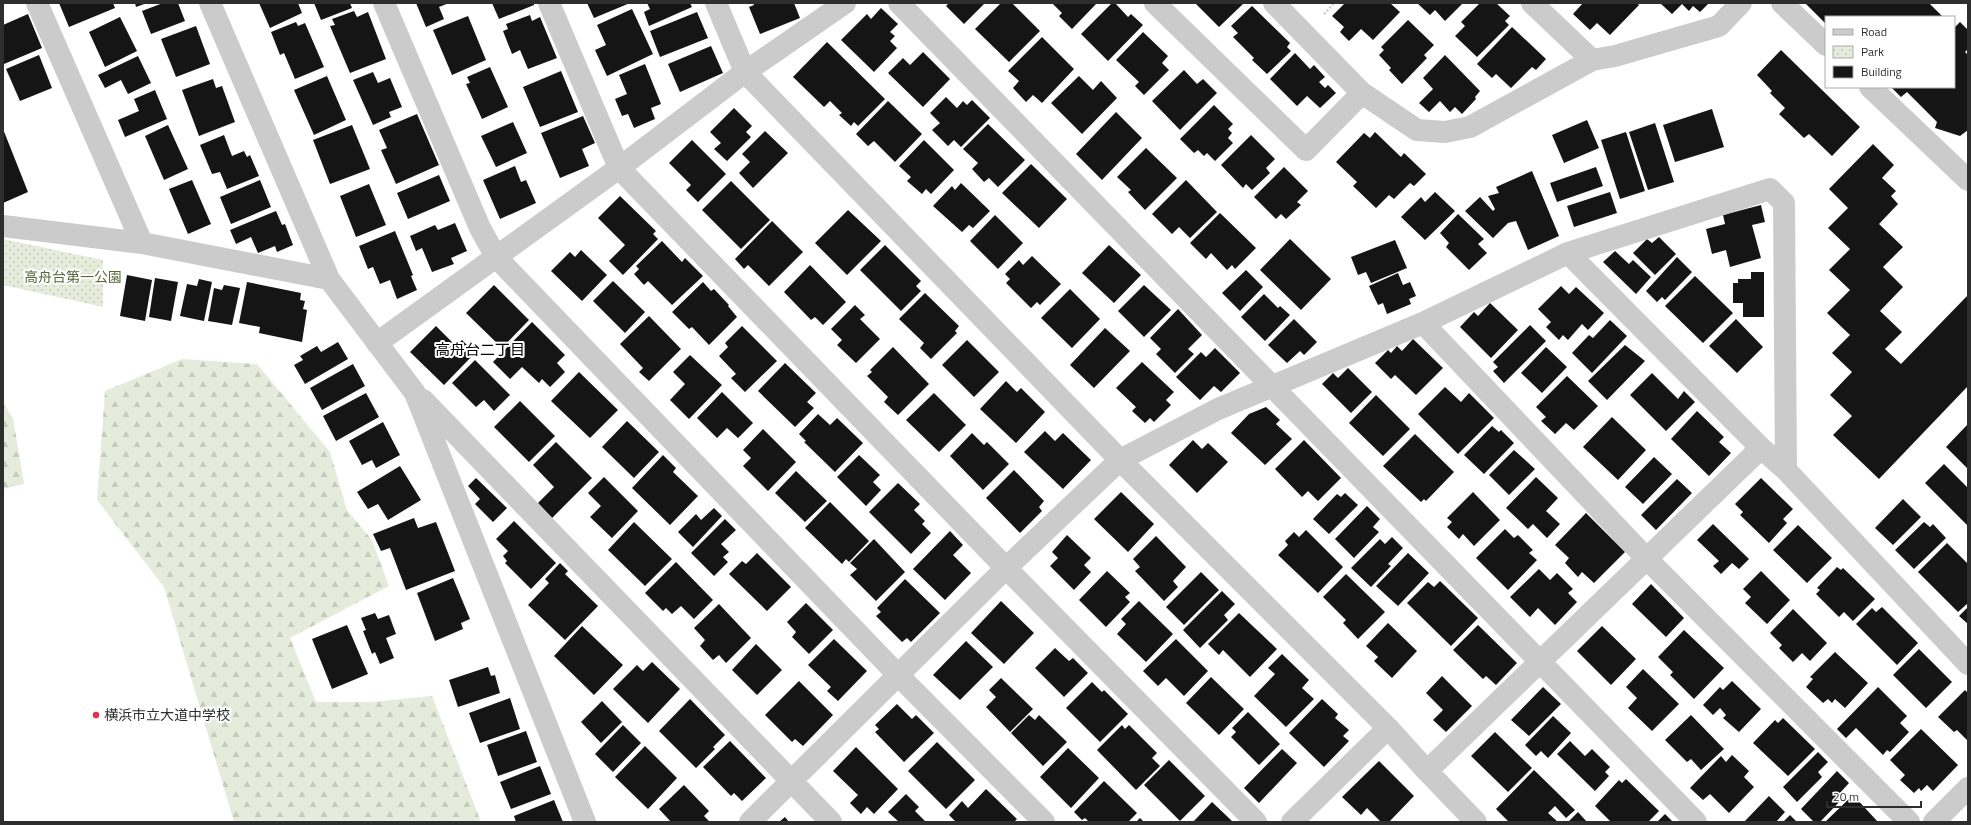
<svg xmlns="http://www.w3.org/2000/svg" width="1971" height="825" font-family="'Titillium Web','Noto Sans JP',sans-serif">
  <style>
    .forest { fill: url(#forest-firs) }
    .park { fill: url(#park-dots) }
    .building { fill: #151515 }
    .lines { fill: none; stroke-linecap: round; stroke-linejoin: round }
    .path { stroke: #cbcbcb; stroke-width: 2.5; stroke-dasharray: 2 2; stroke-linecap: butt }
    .minor { stroke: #cbcbcb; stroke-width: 22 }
    .poi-dot { fill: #e82e49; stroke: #fff; stroke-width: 1.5 }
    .labels { text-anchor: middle; stroke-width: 4; stroke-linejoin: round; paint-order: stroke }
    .park-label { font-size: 14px; fill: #556b3b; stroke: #fff }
    .poi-label { font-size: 14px; fill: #2e2e2e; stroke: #fff; text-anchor: start }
    .neighbourhood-label { font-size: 15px; fill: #000; stroke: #fff }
  </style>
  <defs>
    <pattern id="forest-firs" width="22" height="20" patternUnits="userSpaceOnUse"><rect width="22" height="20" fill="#e5ecdc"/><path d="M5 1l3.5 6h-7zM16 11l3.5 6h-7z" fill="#c5cbbd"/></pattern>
    <pattern id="park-dots" width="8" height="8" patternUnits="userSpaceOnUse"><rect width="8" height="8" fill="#e5ecdc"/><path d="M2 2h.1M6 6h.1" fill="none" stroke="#c5cbbd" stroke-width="1.8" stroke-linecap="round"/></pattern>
  </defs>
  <rect width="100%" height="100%" fill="#fff"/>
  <path class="forest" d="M182,359L257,364L330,452L347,510L372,540L389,586L290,638L316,702H371L432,696L481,822H234L164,587L97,500L105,391Z
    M3,403L13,418L24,484L3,489Z"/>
  <path class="park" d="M3,239L103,260V307L3,285Z"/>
  <path class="building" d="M59,3H113L115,8L69,27Z
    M135,3H147L136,7Z
    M163,3H178L185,21L151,34L142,11Z
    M259,3H298L302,13L270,28Z
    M314,3H350L352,8L321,20Z
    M416,3H449L439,7L444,19L426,27Z
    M492,3H534V5L499,19Z
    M587,3H630L594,18Z
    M647,3H690L692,7L649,26L644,12L650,9Z
    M753,3H794L800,18L760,34L749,7L754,5Z
    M949,3H983L984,4L964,24L946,6Z
    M1001,3H1012L1040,31L1009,62L975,29Z
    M1052,3H1097L1072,29L1059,16L1062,13Z
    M1112,3H1115L1128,17L1131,14L1143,25L1108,61L1081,34Z
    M1195,3H1244L1219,27Z
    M1345,3H1390L1400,12L1373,40L1361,29L1349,41L1340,32L1344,27L1332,16Z
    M1417,3H1463L1445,21L1435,10L1430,15Z
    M1480,3H1496L1510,16L1505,21L1509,25L1477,57L1455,36L1465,26L1461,22Z
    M1583,3H1637L1639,5L1610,35L1597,23L1590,30L1573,14Z
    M1660,3H1709L1700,12L1693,6L1689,11L1682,4L1672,14Z
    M1808,3H1929L1943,17H1826V24L1806,4Z
    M1252,6L1290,43L1287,47L1291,51L1267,74L1252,60L1254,58L1233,37L1238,33L1231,26Z
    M881,8L898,24L890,32L895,36L890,41L897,48L874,72L841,40L867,14L871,19Z
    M632,9L653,54L607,76L595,50L606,45L597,25Z
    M354,11L357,17L368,12L386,59L350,73L330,26L335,25L332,19Z
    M697,12L708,38L660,57L650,31Z
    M28,14L42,48L4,64L3,25Z
    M530,15L532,21L540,17L557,58L528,69L520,50L512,54L503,31L508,29L506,24Z
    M468,16L486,60L452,75L433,30Z
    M120,17L137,51L105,67L89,32Z
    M1408,20L1434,45L1424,55L1427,58L1402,84L1389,70L1391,68L1379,55L1384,50L1381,47Z
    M296,22L298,26L305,23L324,67L295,79L284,53L280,55L271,32Z
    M1960,22L1968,30V49L1965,52L1968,55V130L1960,136L1935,128L1937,122L1907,92L1901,97L1891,87H1954V28Z
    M196,26L210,64L176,77L161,39Z
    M1512,27L1546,59L1536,70L1532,67L1511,88L1496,74L1492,78L1477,64Z
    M1143,32L1168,56L1162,63L1169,70L1144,95L1135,86L1139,82L1116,60Z
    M1042,37L1074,69L1042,103L1033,95L1026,102L1013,88L1019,81L1008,71Z
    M827,42L885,99L858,126L854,122L851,126L839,115L842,113L830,101L824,107L793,77Z
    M711,46L723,73L680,92L668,64Z
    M1781,50L1860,127L1832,156L1809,134L1804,138L1779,114L1785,108L1770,93L1772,91L1757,75Z
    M923,52L950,79L923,107L888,73L903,58L910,65Z
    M1295,53L1310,69L1314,65L1325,77L1319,82L1325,88L1328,85L1336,93L1320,108L1307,96L1297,106L1270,79Z
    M39,55L52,88L20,101L6,69Z
    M1445,55L1480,91L1475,97L1476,99L1462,114L1455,107L1450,112L1440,101L1429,112L1419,103L1433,89L1423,78Z
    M138,56L151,83L128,94L121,80L105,88L98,75Z
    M645,64L661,104L651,108L655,119L634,128L628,114L622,116L615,99L627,94L619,75Z
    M490,67L508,107L482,119L466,84L470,83L467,77Z
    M1184,70L1197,84L1203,79L1217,93L1180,130L1152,101Z
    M561,71L578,112L540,127L523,87Z
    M373,72L378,83L390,78L402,107L389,112L391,117L373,125L353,80Z
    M327,76L346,120L314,135L294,90Z
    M1079,76L1093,90L1101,81L1117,98L1082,134L1051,103Z
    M213,79L216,88L222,86L235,122L199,136L182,90Z
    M155,90L167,119L125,137L118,120L139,111L134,99Z
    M946,97L957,108L963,101L967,105L972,100L990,118L961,147L954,140L948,146L932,130L940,123L930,113Z
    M888,101L922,134L895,162L874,141L868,146L856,134Z
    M1214,105L1233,124L1228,129L1232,133L1228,138L1233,143L1215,161L1207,153L1204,156L1198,150L1194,153L1180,139Z
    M734,108L752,126L746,132L751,137L727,161L714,149L721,143L710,132Z
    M1712,109L1724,147L1675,162L1663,125Z
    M1116,112L1142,138L1102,180L1076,154Z
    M417,114L439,165L396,184L381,150L387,148L379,130Z
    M583,116L595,143L582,149L589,166L560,178L541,133Z
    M1587,120L1599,148L1564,163L1552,135Z
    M513,122L527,153L496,167L481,136Z
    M1655,123L1674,182L1648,190L1629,132Z
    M988,124L1025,160L998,187L989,178L984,182L972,169L978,163L963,149Z
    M168,125L188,169L164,180L145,136Z
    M352,125L370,169L330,184L313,140Z
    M3,129L28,192L3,203Z
    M765,131L788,153L753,188L739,173L750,162L742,154Z
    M1375,132L1401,157L1404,153L1426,174L1414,186L1410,183L1394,199L1389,195L1376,208L1353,186L1357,182L1336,162L1364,133L1370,138Z
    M1626,132L1645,191L1620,199L1601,140Z
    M224,135L232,156L244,151L247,157L250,155L259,176L227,189L220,172L212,174L200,145Z
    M1251,135L1275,159L1266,168L1270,173L1252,190L1246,184L1243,188L1221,165Z
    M692,140L726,174L698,202L686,190L691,185L669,163Z
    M924,140L954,170L931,194L926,189L922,194L907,181L911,177L899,166Z
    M1873,144L1894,165L1882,178L1896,191L1891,196L1898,204L1879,224L1903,247L1883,267L1903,287L1880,311L1902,332L1885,349L1901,364L1968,295V386L1879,479L1833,435L1852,416L1830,395L1852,372L1832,353L1850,335L1827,313L1850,290L1829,270L1850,249L1828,228L1848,208L1829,189Z
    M1146,148L1177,178L1145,210L1128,192L1131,190L1117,177Z
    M1031,164L1067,199L1039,228L1002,193Z
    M515,166L521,182L526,180L536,203L500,219L483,180Z
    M1284,167L1308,191L1297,202L1301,205L1286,219L1281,214L1276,219L1254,197Z
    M1596,167L1603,186L1557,202L1550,183Z
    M1532,171L1559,236L1528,250L1516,221L1508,223L1493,238L1465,211L1480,197L1493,211L1495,209L1488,196L1499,193L1496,187Z
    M439,175L450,201L408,219L397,193Z
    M192,180L211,224L188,234L169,189Z
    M260,180L271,207L231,224L220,197Z
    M1186,180L1217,212L1190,238L1179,227L1172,234L1152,214Z
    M731,181L770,220L741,249L702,210Z
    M961,183L990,211L973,228L969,225L962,232L933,206L952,186L955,190Z
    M369,184L386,225L356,237L340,196Z
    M1435,192L1455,211L1425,240L1401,217L1421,197L1425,202Z
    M1610,192L1617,213L1574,227L1567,206Z
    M620,196L656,231L653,234L658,239L623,275L609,261L625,245L598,218Z
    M1761,205L1765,222L1752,225L1761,258L1730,267L1726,250L1712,254L1706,229L1725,224L1723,215Z
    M848,210L881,241L847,275L815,243Z
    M276,211L282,225L285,224L293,245L277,252L275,246L258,253L251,237L236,244L230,230Z
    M1220,213L1256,248L1235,269L1232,265L1227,270L1211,253L1206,259L1190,243Z
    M1458,214L1484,239L1478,244L1487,253L1469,270L1446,247L1449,243L1440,233Z
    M995,215L1023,243L998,269L970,241Z
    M772,221L803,252L769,286L748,265L744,269L735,259Z
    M455,223L467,251L451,258L454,264L432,272L422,248L416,251L410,236L435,225L438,230Z
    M395,231L413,275L411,276L417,290L397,299L390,280L380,284L373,267L368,269L359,246Z
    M1659,237L1676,254L1655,275L1633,253L1647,239L1652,243Z
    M1290,239L1331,279L1301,310L1260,270Z
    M1395,240L1407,268L1371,283L1366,272L1358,275L1351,257Z
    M662,241L682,262L685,258L703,276L672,305L648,281L644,285L634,274L639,269L636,266Z
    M885,245L921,281L916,286L921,291L901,311L860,270Z
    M1109,245L1141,275L1114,303L1082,273Z
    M581,250L607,275L582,301L551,271L570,252L575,257Z
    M1615,251L1629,264L1633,260L1651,277L1636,294L1603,262Z
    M1032,256L1061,284L1040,305L1037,302L1031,308L1006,283L1010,279L1005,274L1019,260L1023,265Z
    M1677,257L1692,272L1665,300L1662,297L1657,302L1646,291Z
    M810,265L846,302L823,325L815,317L811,320L784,292Z
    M1246,270L1263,287L1240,311L1222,293Z
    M1751,272H1764V317H1743V303H1733V283H1738V279H1751Z
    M1398,273L1403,285L1410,282L1416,296L1409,299L1411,304L1387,314L1383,303L1378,305L1369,286Z
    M127,275L152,280L145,321L120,316Z
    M1695,276L1733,313L1703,343L1665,306Z
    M155,278L178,282L171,321L149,317Z
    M199,279L212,282L204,321L180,316L187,284L197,286Z
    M613,281L645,312L625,333L593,301Z
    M247,282L301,293L300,300L305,301L303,309L307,310L302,342L259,333L260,327L239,323Z
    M703,282L711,291L714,289L729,305L728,306L737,317L709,345L692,327L689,329L672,312Z
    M224,285L240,288L232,325L208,321L214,288L222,290Z
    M494,285L529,320L502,348L466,313Z
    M1144,285L1171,310L1144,337L1118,311Z
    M1561,286L1569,294L1576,287L1604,313L1588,330L1582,324L1568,340L1563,335L1559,340L1546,327L1551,322L1538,309Z
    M1070,289L1100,319L1072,348L1041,318Z
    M925,293L959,326L955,331L957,333L931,359L920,348L924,343L899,319Z
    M1264,294L1278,308L1280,306L1290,315L1265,341L1241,317Z
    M1490,303L1518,330L1491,358L1460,327L1474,312L1478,316Z
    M855,305L865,315L860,319L880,339L856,363L837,345L842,340L831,329Z
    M1178,309L1202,335L1188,349L1194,354L1175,373L1156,354L1161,349L1150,338Z
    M649,316L681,349L649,381L639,372L643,368L620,344Z
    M1294,319L1317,342L1304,355L1300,351L1287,363L1268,345Z
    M1736,319L1763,347L1737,373L1709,346Z
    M1610,320L1627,336L1592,373L1572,353L1589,335L1593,338Z
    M532,322L565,355L557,363L565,372L550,387L542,379L539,383L522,367L510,379L493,362Z
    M1530,325L1546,341L1504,383L1493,371L1498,367L1493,362Z
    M436,326L456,346L462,340L475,353L444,385L410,352Z
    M742,326L777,361L745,392L731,378L736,374L719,356L728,347L725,343Z
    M1105,328L1130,351L1094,388L1070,365Z
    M1413,339L1443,368L1416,395L1395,375L1391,379L1375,363L1388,350L1391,353L1397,346L1402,351Z
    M967,340L999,372L974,397L942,365Z
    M338,342L348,359L305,384L294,365L303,360L300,356L317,346L321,352Z
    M1625,345L1645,361L1607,400L1588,381Z
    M893,347L929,384L898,415L884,402L888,397L867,376L872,372L870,370Z
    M1546,347L1567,367L1542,393L1521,373Z
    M1215,348L1240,373L1221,392L1214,386L1200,400L1176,377L1201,352L1206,357Z
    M690,355L722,385L689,419L670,400L685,384L673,372Z
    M475,360L510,395L494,411L484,400L476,407L452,383Z
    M1142,362L1174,392L1166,400L1171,405L1154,422L1150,418L1145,423L1132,411L1136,407L1116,388Z
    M785,363L816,393L807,402L814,408L795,427L758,391Z
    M353,364L365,386L322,410L310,388Z
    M1348,368L1372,392L1351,413L1322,384L1333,373L1338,378Z
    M579,372L618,410L590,438L551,401Z
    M1652,373L1678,399L1684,391L1695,402L1666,431L1630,395Z
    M1567,376L1598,406L1574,430L1566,423L1555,434L1541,421L1546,417L1536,407Z
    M1006,381L1017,392L1021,388L1045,412L1016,443L980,409Z
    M1445,387L1461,402L1469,393L1494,418L1458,454L1418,414Z
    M722,392L753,423L738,438L727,428L717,438L697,418Z
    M366,393L379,417L336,441L323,416Z
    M934,393L966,425L939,452L906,420Z
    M1376,395L1410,429L1383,456L1349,423Z
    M520,401L555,436L529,462L494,427Z
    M1266,407L1280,420L1276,424L1292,439L1265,465L1231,433L1249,414Z
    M1697,411L1724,437L1719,442L1731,453L1709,476L1671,439Z
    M818,414L830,425L837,418L863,443L835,472L804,442L806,441L799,434Z
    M1612,417L1646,450L1618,480L1583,447Z
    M627,421L659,452L634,478L602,447Z
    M383,422L400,455L376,468L372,460L362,465L349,441Z
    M1968,424V469L1946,447Z
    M1492,426L1499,432L1501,430L1514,443L1484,474L1464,455Z
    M763,429L796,462L768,491L743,466L751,458L743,450Z
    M1045,431L1055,441L1063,433L1091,460L1063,489L1024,452Z
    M972,433L984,445L987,442L1009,464L983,490L950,456Z
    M1415,434L1454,472L1426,501L1424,499L1421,502L1383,466Z
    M1193,440L1202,449L1208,443L1228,462L1197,493L1169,465Z
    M1304,440L1341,478L1318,501L1308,491L1302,497L1275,469Z
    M556,442L592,478L552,518L538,503L554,487L533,465Z
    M1514,450L1535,469L1509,495L1489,475Z
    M663,455L676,468L673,472L698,496L670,525L632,488Z
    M859,455L880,475L873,482L881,490L866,506L837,477Z
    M1654,457L1672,474L1643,504L1625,487Z
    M1944,464L1968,488L1967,525L1925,483Z
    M400,466L421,500L388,520L378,504L368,509L357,492Z
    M1014,470L1044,501L1039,507L1042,511L1020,533L986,498Z
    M796,471L827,501L805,522L775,493Z
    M604,477L638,511L612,538L590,517L601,506L588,493Z
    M1536,477L1558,498L1546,511L1560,524L1547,538L1533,524L1528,529L1506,508Z
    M476,478L507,508L493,522L475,504L480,499L468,486Z
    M1761,478L1793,509L1783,519L1787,523L1769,543L1740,515L1743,512L1735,504Z
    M1677,479L1692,493L1656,530L1641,515Z
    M898,483L920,504L914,510L925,521L922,524L931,533L911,554L869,512Z
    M1121,492L1154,524L1128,552L1094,519Z
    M1473,492L1500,520L1474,546L1463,534L1459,539L1447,527L1452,522L1447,518Z
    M1345,493L1358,505L1329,534L1313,519L1337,494L1341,497Z
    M1903,499L1921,517L1893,545L1875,528Z
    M830,502L869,541L849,562L846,559L842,564L805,528Z
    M1367,506L1380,519L1373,527L1379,532L1354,558L1335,539Z
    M714,508L722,516L693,547L678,532L696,514L701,520Z
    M1586,513L1625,552L1594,583L1582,572L1578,577L1565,563L1569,558L1555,545Z
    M414,518L418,528L436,522L455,571L406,590L390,548L381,551L373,534Z
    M725,519L736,530L721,544L729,552L723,557L728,562L714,576L691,553Z
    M514,521L556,563L531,589L505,563L507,561L503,556L508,551L496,539Z
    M634,522L672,559L645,586L608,550Z
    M1924,522L1930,527L1933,524L1946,538L1914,569L1895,550Z
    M1713,524L1749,559L1739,569L1732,563L1721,574L1713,566L1719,561L1697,540Z
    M1798,525L1832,558L1807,583L1773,550Z
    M1505,529L1514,538L1518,535L1533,550L1529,553L1537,560L1508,590L1476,558Z
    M1306,530L1343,567L1318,593L1278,555L1288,545L1285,541L1294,532L1299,537Z
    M950,531L963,545L953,555L971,573L945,600L913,569Z
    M1067,535L1091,558L1084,565L1091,572L1074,590L1050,566L1058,558L1052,552Z
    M1156,536L1186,567L1173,581L1178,587L1164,601L1135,571L1140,567L1133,559Z
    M1392,537L1403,548L1388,564L1391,566L1371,587L1351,568L1380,539L1385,544Z
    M874,539L905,572L876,601L850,575L857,569L850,563Z
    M1947,543L1968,564V603L1958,612L1918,572Z
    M757,553L791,587L767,611L729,574L742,561L746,564Z
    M1408,553L1429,573L1398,606L1376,586Z
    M676,562L713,600L694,619L681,606L672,614L666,608L663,611L645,593Z
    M560,563L568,571L565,574L598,606L565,640L528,605L549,583L545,579Z
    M1837,567L1841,570L1843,568L1875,599L1853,621L1844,612L1839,617L1816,594L1820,590L1817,588Z
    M1539,569L1550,580L1557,573L1573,589L1568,593L1577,602L1555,625L1538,608L1530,617L1510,597Z
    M1107,571L1130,593L1125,597L1130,602L1106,627L1079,600Z
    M1761,571L1790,600L1767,624L1745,603L1751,597L1743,589Z
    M1201,572L1219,590L1184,625L1166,607Z
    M1346,574L1385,612L1358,639L1343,623L1346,620L1323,597Z
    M453,578L470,619L461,623L463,629L435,641L417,593Z
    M905,579L940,613L911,642L907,638L902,642L876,616L881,612L877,608Z
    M1440,581L1478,618L1451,646L1407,603L1428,582L1434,587Z
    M1651,584L1684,618L1666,637L1632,604Z
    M1222,591L1235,604L1224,615L1228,620L1200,648L1183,630Z
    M1001,601L1034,633L1004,664L971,633Z
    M1139,601L1173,634L1146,662L1117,634L1126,624L1121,619Z
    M806,603L833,630L809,654L792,637L796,632L787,622Z
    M719,604L751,638L726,663L719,655L713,660L700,646L705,640L694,628Z
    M1882,607L1918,643L1897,665L1856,624L1872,608L1876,612Z
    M1968,607V624L1959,616Z
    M1793,609L1827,643L1810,661L1802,653L1793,662L1779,648L1782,645L1770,633Z
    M375,613L378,619L389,615L396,634L386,638L394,658L380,664L375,652L372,654L363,631L366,630L361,618Z
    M1239,613L1277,649L1250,677L1223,650L1219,655L1208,644Z
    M1388,623L1417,651L1392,678L1374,661L1378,657L1366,646Z
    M347,625L368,674L332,689L312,639Z
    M1478,625L1517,663L1496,685L1486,676L1483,679L1453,650Z
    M582,626L623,665L594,695L554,656Z
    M1602,626L1636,659L1611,685L1577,651Z
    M1684,630L1724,668L1694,699L1670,675L1673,672L1658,657Z
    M834,639L867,671L838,701L827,691L831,687L808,665Z
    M1176,639L1208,671L1184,696L1166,678L1158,686L1143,671Z
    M966,641L993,667L960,700L933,675Z
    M756,644L782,670L757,695L732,670Z
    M1055,648L1069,661L1073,658L1088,673L1064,697L1035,668Z
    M1919,649L1952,682L1926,708L1893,675Z
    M1835,652L1868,683L1845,708L1835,699L1832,703L1828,699L1823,703L1806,687L1813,679L1810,677Z
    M1282,654L1309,680L1302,688L1314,699L1286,727L1254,696L1275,674L1268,668Z
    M652,662L680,689L648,723L613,689L637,665L643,671Z
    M488,667L491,676L495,675L500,693L458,707L449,680Z
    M1643,669L1679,704L1652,731L1628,708L1637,698L1626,687Z
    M1442,676L1472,706L1446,732L1433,720L1443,710L1426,693Z
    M1211,677L1244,709L1219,735L1186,703Z
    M1001,678L1033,709L1010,732L986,707L996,697L989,690Z
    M799,681L833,715L803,746L795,739L792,742L765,715Z
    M1732,681L1761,709L1739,732L1723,718L1726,715L1720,708L1713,715L1703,705L1720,687L1723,690Z
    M1092,682L1102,692L1104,690L1128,714L1100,742L1066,708Z
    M1543,687L1561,704L1529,736L1511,720Z
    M1878,687L1907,716L1900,723L1909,732L1890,752L1887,750L1883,755L1856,728L1846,738L1837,729Z
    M1965,690L1968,693V741L1957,730L1954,732L1938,717Z
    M510,698L520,729L480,743L469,713Z
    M690,699L725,735L713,747L715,749L696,768L659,731Z
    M1322,699L1338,714L1335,718L1349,730L1343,736L1349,741L1324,767L1289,733Z
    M602,701L622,722L601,743L581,722Z
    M897,704L912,719L916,715L934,733L904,762L875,732L879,729L875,725Z
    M1248,712L1280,744L1259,765L1231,737L1236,732L1232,728Z
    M1029,715L1035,720L1039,715L1067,742L1043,766L1011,733Z
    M1691,715L1724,749L1701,770L1691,759L1687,762L1665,740Z
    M1553,716L1571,733L1548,758L1541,751L1536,756L1525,745Z
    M1783,718L1815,749L1788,776L1753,743L1775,720L1778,723Z
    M623,725L641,743L613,772L595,754Z
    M1122,725L1125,729L1129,725L1157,753L1152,758L1160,766L1136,790L1097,750Z
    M1921,729L1958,765L1933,791L1927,785L1921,791L1919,788L1914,793L1900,780L1905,775L1890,760Z
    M526,731L537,762L498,776L487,745Z
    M1495,732L1532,768L1508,792L1471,756Z
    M730,741L766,778L742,801L734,793L731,796L703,767Z
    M1570,741L1585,756L1592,749L1610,767L1605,772L1609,776L1595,791L1557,754Z
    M937,742L975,780L946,809L908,771Z
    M645,746L677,778L648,809L615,777Z
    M856,747L898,789L874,814L867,807L861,814L850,803L858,795L833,771Z
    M1068,748L1099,778L1071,808L1040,777Z
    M1282,749L1297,763L1259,803L1244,788Z
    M1818,752L1828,762L1818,772L1822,777L1797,802L1783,787Z
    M1732,755L1749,771L1744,777L1754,787L1729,813L1710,794L1703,800L1690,788L1721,756L1726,762Z
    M1169,760L1205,796L1180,821L1144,785Z
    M1379,761L1414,796L1389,822H1381L1367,808L1361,815L1342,797Z
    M540,766L551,794L511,809L500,782Z
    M1534,770L1575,810L1566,818L1555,806L1548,813L1558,822H1509L1496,809Z
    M1837,771L1849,783L1839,794L1843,798L1820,822H1814L1801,809Z
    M1626,779L1659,811L1648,822H1611L1595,806L1619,780L1622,783Z
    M1104,781L1137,813L1128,822H1089L1085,818L1082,820L1074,812Z
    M684,785L709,811L704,816L710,822H671L659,809Z
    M986,789L1017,819L1014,822H956L949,815L962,801L968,808Z
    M906,794L919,807L915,811L926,822H899L888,812Z
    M1853,795L1878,822H1825Z
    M1769,796L1785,812L1776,822H1744Z
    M554,800L563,822H516L514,816Z
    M1212,802L1233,822H1193Z
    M1578,812L1587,822H1568Z
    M1665,814L1673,822H1657Z
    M1790,815L1797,822H1783Z
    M785,817L789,822H779Z
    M1140,818L1144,822H1136Z"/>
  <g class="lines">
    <path class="path" d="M1324,14L1334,3"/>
    <path class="minor" d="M37,3L142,243
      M210,3L329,279L415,393L585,822
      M384,3L480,228L496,257L898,675L1044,822
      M549,3L619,168L1006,568L1256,822
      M716,3L745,72L1120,460L1388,728L1427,771L1476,822
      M899,3L1696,822
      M1155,3L1306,150L1362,93
      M1274,3L1362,93L1417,130L1445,132L1470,127L1592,60L1615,56L1719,26L1741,3
      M1532,3L1592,60
      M1782,3L1826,45
      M1870,87L1968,180
      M3,226L142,243L329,279
      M1568,253L1770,189L1784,203L1786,470
      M1423,323L1647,559L1909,822
      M377,343L619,168L745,72L845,3
      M423,400L831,822
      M1427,771L1761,448
      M750,822L1006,568L1120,460L1218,409L1423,323L1568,253L1761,448L1786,470L1968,664
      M1292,822L1388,728
      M1934,822L1968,788"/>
  </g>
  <circle class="poi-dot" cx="96" cy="715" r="4"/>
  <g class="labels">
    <g class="park-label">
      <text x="73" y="282">高舟台第一公園</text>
    </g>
    <g class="poi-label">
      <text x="104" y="720">横浜市立大道中学校</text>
    </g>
    <g class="neighbourhood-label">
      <text x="480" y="355">高舟台二丁目</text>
    </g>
  </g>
  <rect width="1971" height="825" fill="none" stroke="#2e2e2e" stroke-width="8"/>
  <rect x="1825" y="16" width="130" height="72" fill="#ffffff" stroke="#ababab"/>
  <rect x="1833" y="29" width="20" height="6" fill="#cbcbcb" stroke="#ababab"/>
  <text x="1861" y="36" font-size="12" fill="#2e2e2e">Road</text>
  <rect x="1833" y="46" width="20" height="12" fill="url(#park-dots)" stroke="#ababab"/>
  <text x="1861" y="56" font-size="12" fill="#2e2e2e">Park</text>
  <rect x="1833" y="66" width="20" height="12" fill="#151515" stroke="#ababab"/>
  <text x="1861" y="76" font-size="12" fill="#2e2e2e">Building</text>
  <path d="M1827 801v6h94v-6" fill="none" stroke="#2e2e2e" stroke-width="2"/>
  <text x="1833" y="801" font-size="12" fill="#2e2e2e" stroke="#ffffff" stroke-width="3" paint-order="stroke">20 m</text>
</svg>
